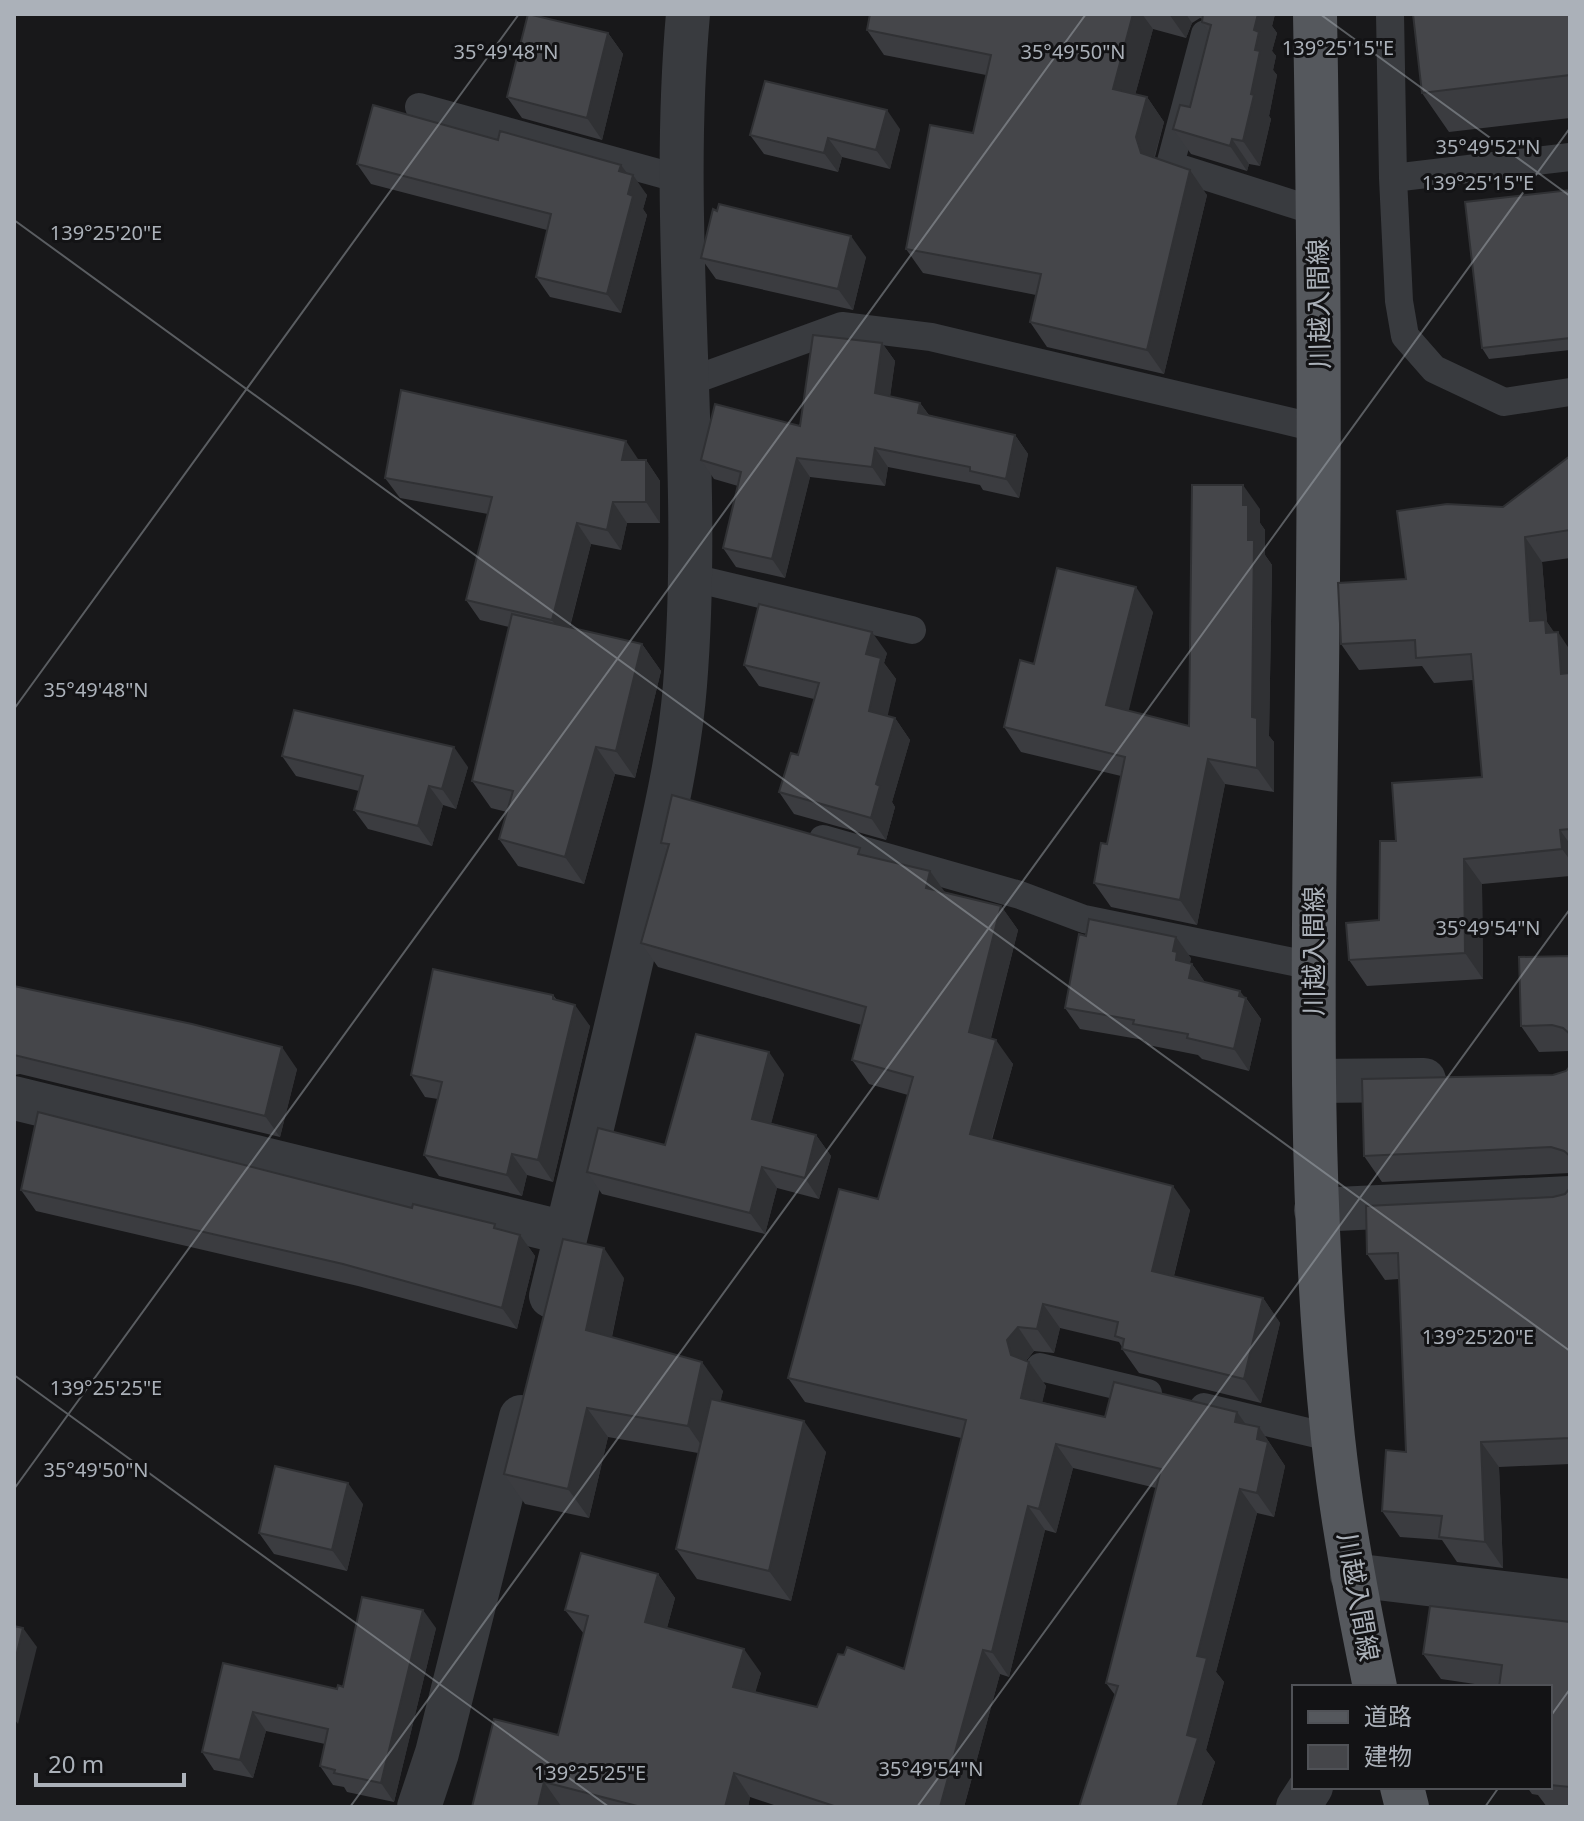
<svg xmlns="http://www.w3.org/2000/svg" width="1584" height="1821" font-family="'Noto Sans','Noto Sans JP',sans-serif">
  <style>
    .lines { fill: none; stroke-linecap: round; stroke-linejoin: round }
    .service { stroke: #393b3f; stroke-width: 28 }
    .minor { stroke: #393b3f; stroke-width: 44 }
    .primary { stroke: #55585d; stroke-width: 44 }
    .wall { fill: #3b3c40 }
    .shaded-wall { fill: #303134 }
    .building { fill: #45464a; stroke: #303134; stroke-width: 2 }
    .ticks { fill: none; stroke: #abb1b9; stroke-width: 2; stroke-opacity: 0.45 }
    .labels { text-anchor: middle; stroke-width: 6; stroke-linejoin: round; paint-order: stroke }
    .street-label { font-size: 26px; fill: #abb1b9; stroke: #131315 }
    .ticks-label { font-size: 20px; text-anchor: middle; fill: #abb1b9; stroke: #131315; stroke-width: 6; stroke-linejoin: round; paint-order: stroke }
  </style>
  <rect width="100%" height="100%" fill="#18181a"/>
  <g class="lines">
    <path class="service" d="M1390,14L1393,178L1399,301L1405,336L1434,369L1504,402L1570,392
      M1205,34L1170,165L1318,212
      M419,107L680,179
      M1393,178L1570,157
      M688,382L842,326L931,337L1321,429
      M689,577L912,630
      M823,839L1020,895L1084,919L1313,966
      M1040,1367L1148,1393
      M1204,1407L1333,1438"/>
    <path class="minor" d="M1314,1081L1424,1080
      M14,1098L566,1233
      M1316,1210L1570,1198
      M551,1296C582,1169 613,1043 642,915C659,839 679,763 685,685C703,461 668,237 688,14
      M1352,1575L1570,1601
      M419,1807L437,1753L521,1417
      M1298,1807L1311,1787"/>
    <path class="primary" d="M1315,14C1319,233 1320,452 1317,671C1314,927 1306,1183 1333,1438C1342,1522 1358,1604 1375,1687
      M1402,1787L1407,1807"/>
  </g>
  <path class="wall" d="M870,14H1275L1272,26L1277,33L1272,51L1276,56L1273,70L1277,75L1269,116L1271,119L1260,166L1249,164L1247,171L1191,154L1173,129L1190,107L1209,32L1202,22L1203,19L1200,18L1192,23L1186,38L1153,29L1135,95L1147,97L1164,122L1155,157L1207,195L1164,374L1047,347L1030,322L1036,295L923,273L906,249L973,133L986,75L884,55L867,30Z
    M1570,14V118L1449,132L1422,93Z
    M608,33L623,54L602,140L522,118L507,97Z
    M900,129L890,169L842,157L838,172L764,154L750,135Z
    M357,164L621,165L627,174L647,195L643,209L647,215L621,313L550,297L536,277L547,230L371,184Z
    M1570,190V350L1489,359L1482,348Z
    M866,257L853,310L716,279L701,258Z
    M882,343L895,361L890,396L920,403L929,415L1015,435L1028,454L1019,498L983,490L980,485L888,467L885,486L810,477L785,578L736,567L723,548L738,486L714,479L701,460L800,426Z
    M1570,456V558L1542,562L1547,622L1554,633L1570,650V876L1482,884L1483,979L1367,986L1349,960L1379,920L1396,841L1482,777L1473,680L1434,683L1422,666L1359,670L1341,644L1406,579Z
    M639,460H646L660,481V523H627L621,550L591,544L570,627L642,644L661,671L635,778L615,774L584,884L518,866L499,839L507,812L491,808L472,781L509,627L480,620L466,600L488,514L400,498L385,478Z
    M1260,509V523L1265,530V555L1272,565L1269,736L1274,742V792L1225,784L1197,925L1111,907L1094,883L1107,844L1121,776L1021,752L1004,727L1034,664L1153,612L1128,711L1189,726Z
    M887,653L884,663L896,679L887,716L895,718L910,740L892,802L895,807L886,840L794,814L779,792L798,755L814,699L759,686L744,665Z
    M282,756L468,767L456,809L443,805L432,846L368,829L354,810L359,791L296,776Z
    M661,843L865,856L945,892L1001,906L1018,930L991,1038L1013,1064L992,1140L1190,1210L1174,1276L1263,1298L1280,1323L1261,1403L1139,1373L1122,1349V1347L1119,1342L1060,1328L1054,1353L1034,1351L1026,1361L1029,1362L1046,1386L1042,1402L1105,1417L1237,1412L1245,1424L1259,1427L1285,1466L1274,1517L1257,1513L1216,1672L1224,1682L1206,1750L1215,1762L1201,1807H1079L1115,1695L1106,1683L1156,1488L1073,1468L1056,1533L1045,1530L1009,1677L1000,1674L964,1807H780L750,1797L748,1807H472L558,1735L584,1634L565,1610L658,1574L675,1598L667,1628L761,1673L755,1692L817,1707L904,1669L961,1438L805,1402L788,1378L878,1199L908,1095L869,1084L852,1060L862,1025L658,967L641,943L667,851Z
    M1570,956V1051L1539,1052L1521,1026Z
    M1191,958L1190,963L1192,964L1205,982L1246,998L1261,1019L1249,1071L1202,1059L1198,1055L1148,1045L1144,1040L1080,1029L1065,1008Z
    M14,986L297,1069L280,1137L20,1074L14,1075Z
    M553,995L557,1000L590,1026L553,1182L527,1175L522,1196L439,1176L424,1155L438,1099L425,1097L411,1075Z
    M1570,1066V1173L1382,1182L1364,1156L1553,1075L1566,1071Z
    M784,1074L771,1123L816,1135L831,1156L819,1199L777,1188L765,1234L602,1194L587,1172L665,1145Z
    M1570,1188V1464L1499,1467L1503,1568L1457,1562L1442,1540L1400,1537L1382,1511L1406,1452L1399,1279L1385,1280L1367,1254L1565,1194Z
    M21,1190L412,1208L520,1235L535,1256L517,1329L358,1286L36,1211Z
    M624,1278L612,1337L723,1391L720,1401L826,1452L791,1601L697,1579L676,1549L698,1453L608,1437L589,1518L525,1504L504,1474Z
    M363,1504L347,1571L274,1554L259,1533Z
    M1570,1622V1807H1547L1538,1795L1532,1794L1527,1787H1550V1687H1495L1441,1679L1423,1654Z
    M436,1628L394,1802L347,1792L344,1787L333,1785L320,1766L325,1744L266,1731L253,1778L214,1770L202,1752L223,1663L337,1689L343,1687Z"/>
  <path class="shaded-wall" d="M1133,14H1142L1153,29L1130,114L1113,89Z
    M1169,14H1186L1192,23L1186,38Z
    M1258,14H1275L1272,26L1277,33L1272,51L1276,56L1273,70L1277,75L1269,116L1271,119L1260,166L1243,141L1255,50L1254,30Z
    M608,33L623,54L602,140L587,118Z
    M1147,97L1164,122L1153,161L1141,153L1136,137Z
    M887,110L900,129L890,169L876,150Z
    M828,138L842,157L838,172L824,153Z
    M1232,139L1249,164L1247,171L1230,146Z
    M621,165L632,180L633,175L647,195L643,209L647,215L621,313L607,294L628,194L619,171Z
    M1190,170L1207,195L1164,374L1147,350Z
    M851,236L866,257L853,310L838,289Z
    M882,343L895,361L888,412L875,393Z
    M920,403L933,421L918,413Z
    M1015,435L1028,454L1019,498L1006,479Z
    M626,441L640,462L622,460Z
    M875,448L888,467L885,486L872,467Z
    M797,458L810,477L785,578L772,559Z
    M646,460L660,481V523L646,502Z
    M1243,485L1260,509V523L1265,530V555L1272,565L1269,736L1274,742V792L1257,768L1252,717L1248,540L1243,505Z
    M613,502L627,523L621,550L607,530Z
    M577,523L591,544L566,641L552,620Z
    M1525,537L1542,562L1547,622L1559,639L1558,632L1570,650V686L1530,621Z
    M1136,587L1153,612L1124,730L1106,705Z
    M872,632L887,653L884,663L896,679L884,732L869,711L866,654Z
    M642,644L661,671L635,778L616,751Z
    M895,718L910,740L892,802L895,807L886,840L871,818L876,784Z
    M454,747L468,767L456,809L442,789Z
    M596,747L615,774L584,884L565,857Z
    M1208,759L1225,784L1197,925L1180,900Z
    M429,786L443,805L432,846L418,826Z
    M1560,830L1570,844V860L1562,849Z
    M1464,859L1482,884L1483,979L1465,953Z
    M930,871L947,895L926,888Z
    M1001,906L1018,930L986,1056L969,1032Z
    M1176,937L1191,958L1188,969L1192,964L1207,985L1204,999L1176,960L1173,951Z
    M1240,991L1261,1019L1249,1071L1234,1049Z
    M575,1005L590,1026L553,1182L538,1160Z
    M996,1040L1013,1064L986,1158L970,1134Z
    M282,1047L297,1069L280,1137L265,1116Z
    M769,1052L784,1074L767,1140L752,1119Z
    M816,1135L831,1156L819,1199L805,1178Z
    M512,1154L527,1175L522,1196L507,1175Z
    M762,1167L777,1188L765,1234L750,1213Z
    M1173,1186L1190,1210L1169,1295L1152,1271Z
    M520,1235L535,1256L517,1329L502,1308Z
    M604,1248L624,1278L607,1359L586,1330Z
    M1263,1298L1280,1323L1261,1403L1244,1379Z
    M1043,1304L1060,1328L1054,1353L1037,1329Z
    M1018,1327L1034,1351L1023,1364L1029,1362L1046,1386L1038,1422L1021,1398L1007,1340Z
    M702,1362L723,1391L708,1455L688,1426Z
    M587,1408L608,1437L589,1518L568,1489Z
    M1237,1412L1254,1436L1235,1422Z
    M804,1421L826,1452L791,1601L769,1571Z
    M1259,1427L1285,1466L1274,1517L1257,1493V1439Z
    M1481,1442L1499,1467L1503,1568L1485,1542Z
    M1056,1444L1073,1468L1056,1533L1039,1509Z
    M348,1483L363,1504L347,1571L332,1550Z
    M1240,1489L1257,1513L1216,1672L1224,1682L1206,1750L1215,1762L1201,1807H1177L1197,1656Z
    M1028,1506L1045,1530L1009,1677L992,1652Z
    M658,1574L675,1598L662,1646L645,1622Z
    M423,1610L436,1628L394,1802L381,1783Z
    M23,1628L37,1647L18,1724L14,1719V1665Z
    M744,1649L761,1673L750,1711L733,1687Z
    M983,1650L1000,1674L964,1807H940Z
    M253,1712L266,1731L253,1778L240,1760Z
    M734,1773L750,1797L748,1807H725Z
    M544,1782L561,1806V1807H538Z"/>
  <path class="building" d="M528,14L608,33L587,118L507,97Z
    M870,14H1133L1113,89L1147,97L1136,137L1141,153L1190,170L1147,350L1030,322L1041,274L906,249L930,125L973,133L991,55L867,30Z
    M1203,14H1258L1254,30L1259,32L1255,50L1260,51L1251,94L1254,95L1243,141L1232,139L1230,146L1173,129L1180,105L1190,107L1211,25L1202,22Z
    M1413,14H1570V75L1422,93Z
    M765,81L887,110L876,150L828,138L824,153L750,135Z
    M373,105L498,140L500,131L621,165L619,171L633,175L628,194L633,196L607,294L536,277L551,214L357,164Z
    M1570,190V338L1482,348L1465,202Z
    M719,204L851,236L838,289L701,258L713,209L717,211Z
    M813,335L882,343L875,393L920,403L918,413L1015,435L1006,479L970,471V467L875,448L872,467L797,458L772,559L723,548L741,472L701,460L715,404L800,426Z
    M401,390L626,441L622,460H646V502H613L607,530L577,523L552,620L466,600L492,497L385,478Z
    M1570,456V530L1525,537L1530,621L1545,620L1546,633L1558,632L1561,674L1570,673V829L1560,830L1562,849L1464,859L1465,953L1349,960L1346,923L1379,920L1380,841H1396L1392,783L1482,777L1471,654L1416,658L1415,640L1341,644L1338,583L1406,579L1397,511L1447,504L1503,507Z
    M1192,485H1243V505H1248V540H1254L1252,717L1257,718V768L1208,759L1180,900L1094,883L1101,843L1107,844L1125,757L1004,727L1020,660L1034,664L1057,568L1136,587L1106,705L1189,726Z
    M759,604L872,632L866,654L881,658L869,711L895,718L876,784L880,786L871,818L779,792L791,753L798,755L819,683L744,665Z
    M512,614L642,644L616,751L596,747L565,857L499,839L513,791L472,781Z
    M294,710L454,747L442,789L429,786L418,826L354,810L363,776L282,756Z
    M672,795L860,848L858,854L930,871L926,888L1001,906L969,1032L996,1040L970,1134L1173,1186L1152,1271L1263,1298L1244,1379L1122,1349L1124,1339L1115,1336L1118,1322L1043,1304L1037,1329L1018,1327L1007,1340L1011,1355L1029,1362L1021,1398L1105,1417L1114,1382L1237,1412L1235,1422L1259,1427L1257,1439L1268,1442L1257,1493L1240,1489L1197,1656L1207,1658L1187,1735L1198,1738L1177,1807H1079L1118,1686L1106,1683L1161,1469L1056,1444L1039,1509L1028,1506L992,1652L983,1650L940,1807H837L734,1773L725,1807H641L544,1782L538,1807H472L494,1719L558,1735L588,1616L565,1610L581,1553L658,1574L645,1622L744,1649L733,1687L817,1707L838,1654L844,1655L847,1647L904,1669L966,1420L788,1378L839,1189L878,1199L913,1077L852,1060L866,1007L641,943L669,844L661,843Z
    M1089,919L1176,937L1173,951L1177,952L1176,960L1192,964L1189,978L1240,991L1239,996L1246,998L1234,1049L1187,1038L1188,1034L1133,1024L1134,1020L1065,1008L1079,934L1086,936Z
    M1570,956V1034L1563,1028L1552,1025L1521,1026L1519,957Z
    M433,969L553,995V999L575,1005L538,1160L512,1154L507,1175L424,1155L442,1082L411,1075Z
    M14,986L192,1024L282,1047L265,1116L14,1055Z
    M696,1034L769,1052L752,1119L816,1135L805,1178L762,1167L750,1213L587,1172L598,1128L665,1145Z
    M1570,1066V1156L1564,1151L1551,1147L1364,1156L1362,1079L1553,1075L1566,1071Z
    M38,1112L412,1208L413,1204L495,1224L494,1228L520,1235L502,1308L343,1264L21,1190Z
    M1570,1188V1438L1481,1442L1485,1542L1439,1537L1442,1516L1382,1511L1386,1450L1406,1452L1398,1253L1367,1254L1366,1206L1553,1197L1565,1194Z
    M563,1239L604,1248L586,1330L702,1362L688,1426L587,1408L568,1489L504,1474Z
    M711,1399L804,1421L769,1571L676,1549Z
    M275,1466L348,1483L332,1550L259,1533Z
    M362,1597L423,1610L381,1783L334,1773L335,1770L320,1766L328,1729L253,1712L240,1760L202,1752L223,1663L337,1689L338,1685L343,1687Z
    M1430,1606L1570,1622V1787L1550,1785V1687H1499L1502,1665L1423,1654Z
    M14,1626L23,1628L14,1665Z"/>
  <path class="ticks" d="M1320,14L1570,196M14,220L1570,1351M14,709L519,14M14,1375L609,1807M14,1489L1086,14M1550,1717L1570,1689M350,1807L1570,128M917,1807L1570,909M1485,1807L1499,1787"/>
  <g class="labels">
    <g class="street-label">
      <text transform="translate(1319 304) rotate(-91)" y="9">川越入間線</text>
      <text transform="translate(1314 951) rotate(-90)" y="9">川越入間線</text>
      <text transform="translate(1358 1597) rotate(80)" y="9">川越入間線</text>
    </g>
  </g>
  <g class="ticks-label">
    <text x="1338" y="55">139°25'15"E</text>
    <text x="506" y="59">35°49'48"N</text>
    <text x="1073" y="59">35°49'50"N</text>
    <text x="1488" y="154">35°49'52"N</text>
    <text x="1478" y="190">139°25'15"E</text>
    <text x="106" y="240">139°25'20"E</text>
    <text x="96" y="697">35°49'48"N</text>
    <text x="1488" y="935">35°49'54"N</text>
    <text x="1478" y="1344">139°25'20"E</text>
    <text x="106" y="1395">139°25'25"E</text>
    <text x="96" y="1477">35°49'50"N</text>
    <text x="931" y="1776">35°49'54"N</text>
    <text x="590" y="1780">139°25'25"E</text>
  </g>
  <rect width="1584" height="1821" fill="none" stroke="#abb1b9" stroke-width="32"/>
  <rect x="1292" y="1685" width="260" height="104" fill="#131315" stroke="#505257" stroke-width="2"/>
  <rect x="1308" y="1711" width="40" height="12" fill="#55585d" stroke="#505257" stroke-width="2"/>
  <text x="1364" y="1725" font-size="24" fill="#abb1b9">道路</text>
  <rect x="1308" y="1745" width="40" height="24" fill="#45464a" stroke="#505257" stroke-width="2"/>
  <text x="1364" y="1765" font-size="24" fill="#abb1b9">建物</text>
  <path d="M36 1773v12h148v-12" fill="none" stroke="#abb1b9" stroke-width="4"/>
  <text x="48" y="1773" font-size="24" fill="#abb1b9" stroke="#131315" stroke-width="6" paint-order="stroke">20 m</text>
</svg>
